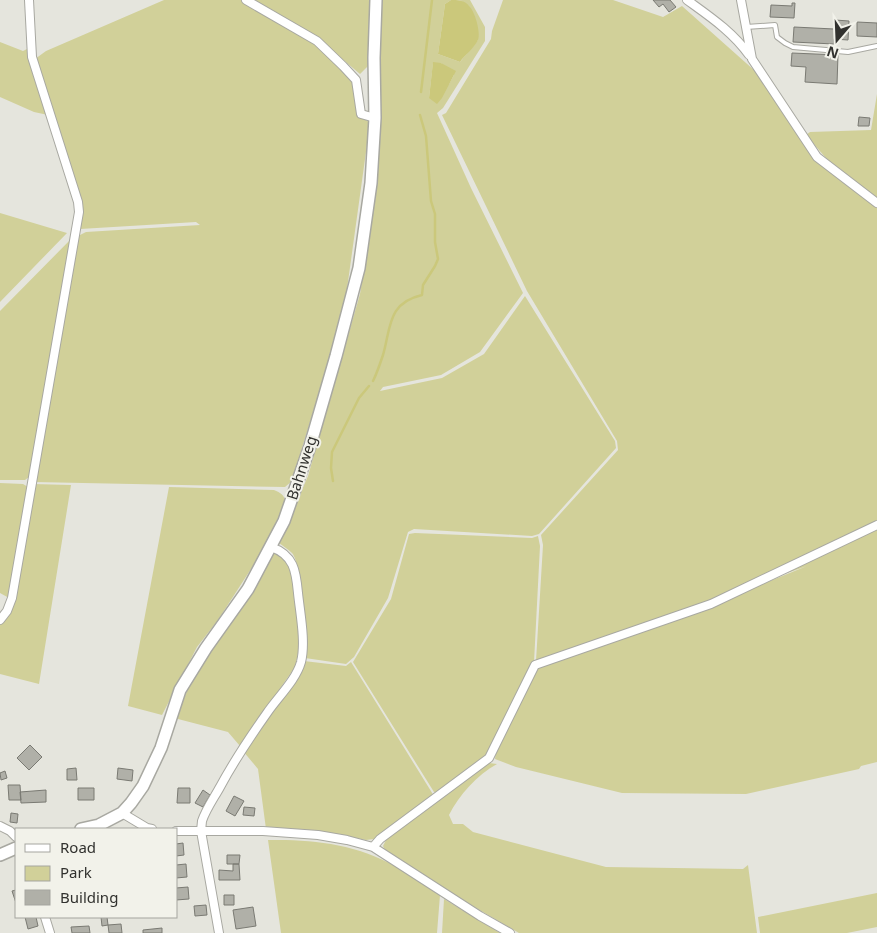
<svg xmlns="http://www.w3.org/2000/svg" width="877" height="933" font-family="'Noto Sans',sans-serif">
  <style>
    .green { fill: #d1d099; fill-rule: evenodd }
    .water { fill: #cbc87b }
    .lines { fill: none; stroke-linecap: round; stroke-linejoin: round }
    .stream { stroke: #cbc87b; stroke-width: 2.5 }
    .building { fill: #b0b0a8; stroke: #7a7a73 }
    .service-casing { stroke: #a8a8a1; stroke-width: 6 }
    .minor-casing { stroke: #a8a8a1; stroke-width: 10 }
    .secondary-casing { stroke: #a8a8a1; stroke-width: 14 }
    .service { stroke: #fff; stroke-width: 4 }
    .minor { stroke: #fff; stroke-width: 8 }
    .secondary { stroke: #fff; stroke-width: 11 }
    .labels { text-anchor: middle; stroke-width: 4; stroke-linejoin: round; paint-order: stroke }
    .street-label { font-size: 15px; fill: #31312e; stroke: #f2f2ea }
  </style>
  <rect width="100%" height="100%" fill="#e5e5dd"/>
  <path class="green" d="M164,0H242L310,40L318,45L352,80L360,115L370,123L347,289L334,343L302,448L292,481L285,487L34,482L78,236L86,232L200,225L196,222L80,229L82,206L35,59L46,51Z
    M250,0H369L370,64L360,74L322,42Z
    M381,0H451L445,4L438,54L460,62L478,40L462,1L457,0H470L485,27V41L443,108L437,113L471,188L523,293L480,352L441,375L383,387L380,391L442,378L484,354L525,296L615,441L616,448L539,534L532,536L414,529L408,532L388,598L354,657L346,664L305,658C303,639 303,565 292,553C288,549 283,546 279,543L308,476L360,294L376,195ZM433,63H441L454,75L449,84L429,98Z
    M503,0H613L663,17L682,6L755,71L811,154L844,183L877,207V762L861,766L859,769L746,794L622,793L516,767L495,759L496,750L533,675L538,669L546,664L709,606L807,566L536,661L543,545L541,535L618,450L617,441L527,291L442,115L446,113L491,39L492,31Z
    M0,42L23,51L27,49L48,115L34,112L0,97Z
    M877,94V199L832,165L806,135L810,132L871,130Z
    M0,213L67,233L0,302Z
    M72,238L29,477L25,480H0V311Z
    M0,483L23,484L28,487L9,598L0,593Z
    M32,484L71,485L39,684L0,674V622L5,618Z
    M169,487L274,490C281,493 286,496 285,504L260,555L218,620L197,647L162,715L128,706Z
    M415,533L532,538L538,536L540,546L534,662L491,750L483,759L439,793L434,792L353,662L391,599L409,534Z
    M273,552L281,553L290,568L294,583L300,644L295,667L240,746L228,732L178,719L177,716L189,686Z
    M304,661L346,666L351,662L434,796L374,839L366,840L325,832L266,829L258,769L243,751Z
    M489,763L497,764C477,775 459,795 449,815L453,824H463L473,832L606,867L743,869L748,865L757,933H519L471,905L385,850L383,846L387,838Z
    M268,840C312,839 356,844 395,866C411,875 425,886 440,895L437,933H281Z
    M877,893V927L847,933H760L758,917Z
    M444,899L500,933H442Z"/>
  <path class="water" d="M451,0C457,0 465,0 469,6C475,11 481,33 478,40C474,48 465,55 460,62L438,54L445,4Z
    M433,62L441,63L456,71L442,98L437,104L429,98Z"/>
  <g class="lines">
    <path class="stream" d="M421,92L432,0
      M373,381C377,373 380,364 383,355C391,328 387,303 422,295L423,285L435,266L438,259L435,242V214L431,201L426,136L420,115
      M333,481L331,468L332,452L359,398L369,386"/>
  </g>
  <path class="building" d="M653,0H670L676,7L669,12L663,4L659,7Z
    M792,3H795L794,18L770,17L771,5L792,6Z
    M835,20L849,21L848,40L834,39V44L793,42L794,27L834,29Z
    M857,22L877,23V37L857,36Z
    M792,53L838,55L837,84L805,82L806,67L791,66Z
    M859,117L870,118L869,126H858Z
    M30,745L42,757L29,770L17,758Z
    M76,768L77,780H67V769Z
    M118,768L133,770L132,781L117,779Z
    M5,771L7,778L1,780L0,773Z
    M8,785H20L21,800H9Z
    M78,788H94V800H78Z
    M178,788H190V803H177Z
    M46,790V802L21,803L20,792Z
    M203,790L210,795L203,807L195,803Z
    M234,796L244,801L235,816L226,811Z
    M244,807L255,808L254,816L243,815Z
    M11,813L18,814L17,823L10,822Z
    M183,843L184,855L176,856V844Z
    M227,855H240L239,864H227Z
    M186,864L187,877L176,878V865Z
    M233,864H239L240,880H219V870L233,871Z
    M188,887L189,899L176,900V888Z
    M16,890V903L12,891Z
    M224,895H234V905H224Z
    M206,905L207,915L195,916L194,906Z
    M253,907L256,926L236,929L233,910Z
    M25,917H36L38,926L28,929Z
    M101,917H107L108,925L102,926Z
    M121,924L122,933H109L108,925Z
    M89,926L90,933H72L71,927Z
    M162,928V933H143V930Z"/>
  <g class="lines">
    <g class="service-casing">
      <path id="service" d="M746,27L775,25L777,37L785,43L793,47L848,52L877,46"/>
    </g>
    <g class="minor-casing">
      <path id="minor" d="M246,0L317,41L343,66L356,80L361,114L375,118
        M687,0C709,16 733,32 749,55
        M741,0L752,59L817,157L877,203
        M0,620L7,611L12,598L79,212L78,202L32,57L29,0
        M122,813L147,828L152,829
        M0,826L10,831L16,837
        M176,831H263L318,835L347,840L373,847L480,916L510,933
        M373,847L380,839L489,758L535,665L711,604L877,525
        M45,917L50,933
        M219,933L201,831L202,821C206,809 214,798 220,787C234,761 250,737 267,713C278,697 296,680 301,662C306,642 300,613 298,593C296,571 294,555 271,547"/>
    </g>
    <g class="secondary-casing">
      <path id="secondary" d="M81,829L99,825L122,813L131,803L143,786L161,748L180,690L206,648L248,589L284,521L310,446L336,356L359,268L371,183L375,118L374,58L376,0
        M0,855L16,848"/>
    </g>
    <use href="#service" class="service"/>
    <use href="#minor" class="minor"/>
    <use href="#secondary" class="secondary"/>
  </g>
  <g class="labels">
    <g class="street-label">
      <text transform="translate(302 468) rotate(-72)" y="5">Bahnweg</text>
    </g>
  </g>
  <rect x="15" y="828" width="162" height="90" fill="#f2f2ea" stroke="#a5a59f"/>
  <rect x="25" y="844" width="25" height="8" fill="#ffffff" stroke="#a5a59f"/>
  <text x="60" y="853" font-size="15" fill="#31312e">Road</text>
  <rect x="25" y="866" width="25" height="15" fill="#d1d099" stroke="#a5a59f"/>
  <text x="60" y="878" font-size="15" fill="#31312e">Park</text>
  <rect x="25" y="890" width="25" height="15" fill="#b0b0a8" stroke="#a5a59f"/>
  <text x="60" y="903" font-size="15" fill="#31312e">Building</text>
  <g transform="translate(837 40) rotate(199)" stroke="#f2f2ea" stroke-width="4" paint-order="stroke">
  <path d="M0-4L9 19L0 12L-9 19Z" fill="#31312e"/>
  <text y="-8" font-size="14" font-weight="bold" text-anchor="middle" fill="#31312e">N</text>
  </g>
</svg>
